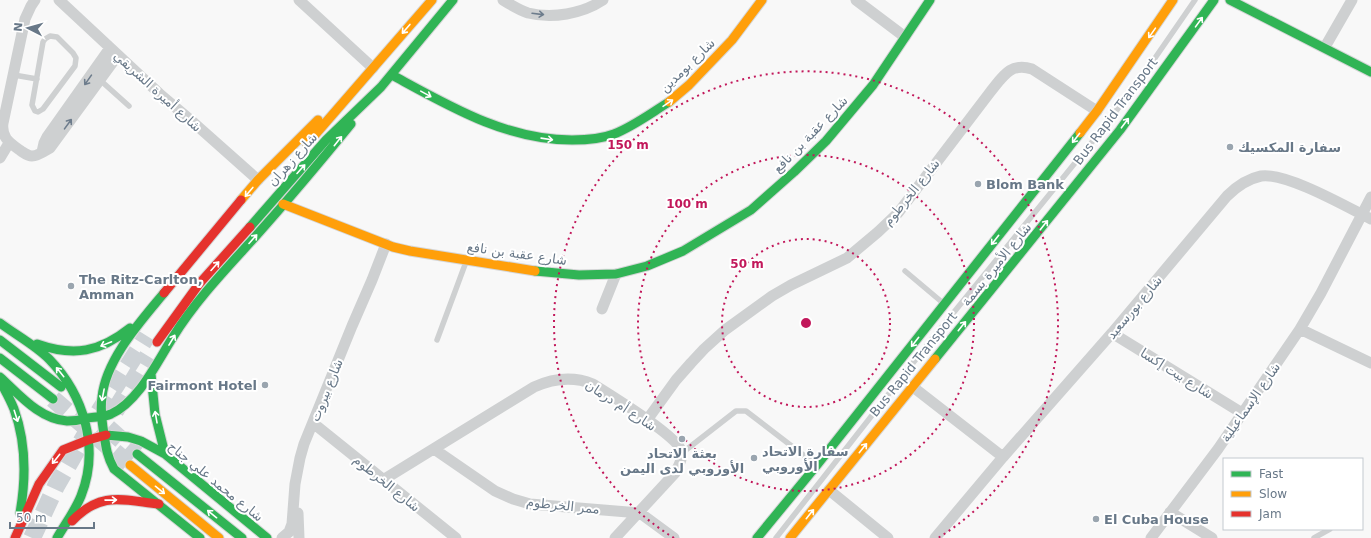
<svg xmlns="http://www.w3.org/2000/svg" width="1371" height="538" font-family="'DejaVu Sans',Cairo,sans-serif">
  <style>
    .lines { fill: none; stroke-linecap: round; stroke-linejoin: round }
    .primary-tunnel { stroke: #cdd2d6; stroke-width: 18; stroke-dasharray: 18 9; stroke-linecap: butt }
    .fast-casing { stroke: #d5d6d7; stroke-width: 11 }
    .slow-casing { stroke: #d5d6d7; stroke-width: 11 }
    .jam-casing { stroke: #d5d6d7; stroke-width: 11 }
    .lane { stroke: #ced0d1; stroke-width: 5.5 }
    .street { stroke: #ced0d1; stroke-width: 11 }
    .fast { stroke: #30b455; stroke-width: 9 }
    .slow { stroke: #ff9f0a; stroke-width: 9 }
    .jam { stroke: #e5322d; stroke-width: 9 }
    .oneway { stroke: #6d7c8c }
    .oneway2 { stroke: #fff }
    .ring { fill: none; stroke: #c2185b; stroke-width: 2; stroke-dasharray: 2 4 }
    .poi-dot { fill: #9aa5af; stroke: #fff; stroke-width: 1.5 }
    .labels { text-anchor: middle; stroke-width: 4; stroke-linejoin: round; paint-order: stroke }
    .street-label { font-size: 13px; fill: #687888; stroke: #fff }
    .poi-label { font-size: 13px; font-weight: bold; fill: #687888; stroke: #fff; text-anchor: start }
    .centre { fill: #c2185b; stroke: #fff; stroke-width: 2 }
    .ring-label { font-size: 12px; text-anchor: middle; font-weight: bold; fill: #c2185b; stroke: #fff; stroke-width: 4; stroke-linejoin: round; paint-order: stroke }
  </style>
  <rect width="100%" height="100%" fill="#f8f8f8"/>
  <g class="lines">
    <path class="primary-tunnel" d="M53,399L130,465
      M115,411L148,356
      M99,412L147,336
      M108,428L137,454
      M32,538L56,486L86,434"/>
    <g class="fast-casing">
      <path id="fast" d="M1230,0L1371,72
        M392,75C449,106 506,140 572,140C586,140 601,139 614,134C634,126 651,113 669,102
        M250,227L326,140L381,87L453,0
        M535,271L579,275L616,274L647,266L683,251L751,210L794,172L826,141L873,85L930,0
        M164,293C141,321 106,359 102,397C100,410 102,422 104,434C106,448 107,456 114,469L200,538
        M0,323C16,335 35,345 49,359C84,395 100,448 81,496C75,511 65,524 57,538
        M0,340L61,387
        M37,344C74,357 100,352 130,328
        M0,358L53,399
        M935,359L1120,130L1214,0
        M151,374L155,414L165,454
        M0,377C19,394 39,419 67,421C73,421 81,420 88,418C95,417 104,417 111,414C139,401 157,362 173,337C196,300 226,269 255,237C288,200 320,162 351,124
        M0,381C5,390 10,399 14,409C26,442 26,479 20,513
        M106,435L128,437L141,441L165,454L267,538
        M137,454L242,538
        M757,538L817,465L1080,133"/>
    </g>
    <g class="slow-casing">
      <path id="slow" d="M669,102L689,85L732,40L762,0
        M1080,133L1097,111L1173,0
        M307,144L432,0
        M241,200L258,180L318,120
        M283,204L393,247L410,251L535,271
        M130,465L219,538
        M790,538L935,359"/>
    </g>
    <g class="jam-casing">
      <path id="jam" d="M164,293L241,200
        M157,342L199,284L250,227
        M72,521C101,491 122,500 159,504
        M15,538L39,484L63,450L88,440L106,435"/>
    </g>
    <path class="lane" d="M50,36L57,37L73,53L76,58L75,66L43,109L38,112L35,111L32,105L43,42L45,39Z
      M14,75L37,79
      M100,80L129,106
      M905,271L943,303
      M437,340L466,262
      M682,453L736,411H746L815,464
      M776,538L920,354L1105,126L1155,58L1195,0
      M1314,538L1330,529"/>
    <path class="street" d="M35,0L31,6L25,19L3,123C1,138 10,143 21,151C24,153 28,156 32,156C38,156 45,151 50,148L118,55
      M59,0L162,96L194,123L258,180
      M299,0L373,68
      M503,0C511,5 519,10 528,13C552,19 582,14 603,0
      M856,0L905,37
      M1325,47L1352,0
      M42,152L44,143L47,137L110,48
      M0,158L9,143
      M602,309L616,274
      M1300,329L1321,293L1371,197
      M1112,333L1242,413
      M913,387L1003,457
      M647,420L676,380L691,363L704,349L725,330L772,296L791,285L847,258L878,232L898,213L991,91C1003,76 1011,62 1032,69L1097,111
      M318,427L456,538
      M434,449L495,491L513,499L530,504L640,513L674,538
      M383,480L534,387C554,378 573,376 593,384C610,395 678,436 682,452C683,459 678,467 675,473L615,538
      M829,490L888,538
      M1170,512L1212,538
      M298,513L299,538
      M282,538L289,532L292,524L295,484L300,458L304,444L352,326L372,280L386,244
      M935,538L1003,457L1112,333L1227,196C1236,187 1247,179 1261,176C1286,172 1347,207 1371,219
      M1151,538L1218,449L1300,329L1371,363"/>
    <use href="#fast" class="fast"/>
    <use href="#slow" class="slow"/>
    <use href="#jam" class="jam"/>
  </g>
  <defs><path id="oneway-shaft" d="M-6 0H5M1.5-3L5.5 0L1.5 3" fill="none" stroke-width="1.6" stroke-linecap="round" stroke-linejoin="round"/></defs>
  <g class="oneway">
    <use href="#oneway-shaft" transform="translate(538 14) rotate(7)"/>
    <use href="#oneway-shaft" transform="translate(88 80) rotate(125)"/>
    <use href="#oneway-shaft" transform="translate(68 124) rotate(-54)"/>
  </g>
  <g class="oneway2">
    <use href="#oneway-shaft" transform="translate(1199 22) rotate(-54)"/>
    <use href="#oneway-shaft" transform="translate(406 29) rotate(131)"/>
    <use href="#oneway-shaft" transform="translate(1152 33) rotate(125)"/>
    <use href="#oneway-shaft" transform="translate(426 94) rotate(29)"/>
    <use href="#oneway-shaft" transform="translate(668 103) rotate(-34)"/>
    <use href="#oneway-shaft" transform="translate(1125 123) rotate(-53)"/>
    <use href="#oneway-shaft" transform="translate(1076 138) rotate(128)"/>
    <use href="#oneway-shaft" transform="translate(547 139) rotate(8)"/>
    <use href="#oneway-shaft" transform="translate(338 141) rotate(-51)"/>
    <use href="#oneway-shaft" transform="translate(301 169) rotate(-48)"/>
    <use href="#oneway-shaft" transform="translate(249 192) rotate(130)"/>
    <use href="#oneway-shaft" transform="translate(1044 225) rotate(-51)"/>
    <use href="#oneway-shaft" transform="translate(253 239) rotate(-48)"/>
    <use href="#oneway-shaft" transform="translate(995 240) rotate(128)"/>
    <use href="#oneway-shaft" transform="translate(215 266) rotate(-48)"/>
    <use href="#oneway-shaft" transform="translate(962 326) rotate(-51)"/>
    <use href="#oneway-shaft" transform="translate(172 340) rotate(-59)"/>
    <use href="#oneway-shaft" transform="translate(915 342) rotate(128)"/>
    <use href="#oneway-shaft" transform="translate(106 344) rotate(158)"/>
    <use href="#oneway-shaft" transform="translate(60 372) rotate(-129)"/>
    <use href="#oneway-shaft" transform="translate(103 395) rotate(101)"/>
    <use href="#oneway-shaft" transform="translate(16 416) rotate(72)"/>
    <use href="#oneway-shaft" transform="translate(156 417) rotate(-100)"/>
    <use href="#oneway-shaft" transform="translate(863 448) rotate(-51)"/>
    <use href="#oneway-shaft" transform="translate(56 459) rotate(129)"/>
    <use href="#oneway-shaft" transform="translate(160 490) rotate(39)"/>
    <use href="#oneway-shaft" transform="translate(111 500) rotate(-1)"/>
    <use href="#oneway-shaft" transform="translate(212 514) rotate(-141)"/>
    <use href="#oneway-shaft" transform="translate(810 514) rotate(-51)"/>
  </g>
  <g class="ring">
    <circle cx="806" cy="323" r="84"/>
    <circle cx="806" cy="323" r="168"/>
    <path d="M674 538A252 252 0 1 1 938 538"/>
  </g>
  <g class="poi-dot">
    <circle cx="1230" cy="147" r="4"/>
    <circle cx="978" cy="184" r="4"/>
    <circle cx="71" cy="286" r="4"/>
    <circle cx="265" cy="385" r="4"/>
    <circle cx="682" cy="439" r="4"/>
    <circle cx="754" cy="458" r="4"/>
    <circle cx="1096" cy="519" r="4"/>
  </g>
  <g class="labels">
    <g class="street-label">
      <text transform="translate(687 65) rotate(-44)" y="5">شارع بومدين</text>
      <text transform="translate(158 91) rotate(42)" y="5">شارع أميرة الشريقي</text>
      <text transform="translate(1115 111) rotate(-53)" y="5">Bus Rapid Transport</text>
      <text transform="translate(810 134) rotate(-46)" y="5">شارع عقبة بن نافع</text>
      <text transform="translate(292 159) rotate(-48)" y="5">شارع زهران</text>
      <text transform="translate(911 192) rotate(-51)" y="5">شارع الخرطوم</text>
      <text transform="translate(517 253) rotate(8)" y="5">شارع عقبة بن نافع</text>
      <text transform="translate(996 264) rotate(-51)" y="5">شارع الأميرة بسمة</text>
      <text transform="translate(1134 307) rotate(-50)" y="5">شارع بورسعيد</text>
      <text transform="translate(913 364) rotate(-51)" y="5">Bus Rapid Transport</text>
      <text transform="translate(1177 373) rotate(32)" y="5">شارع بيت إكسا</text>
      <text transform="translate(326 390) rotate(-68)" y="5">شارع بيروت</text>
      <text transform="translate(1250 402) rotate(-55)" y="5">شارع الإسماعيلية</text>
      <text transform="translate(621 405) rotate(33)" y="5">شارع أم درمان</text>
      <text transform="translate(216 481) rotate(39)" y="5">شارع محمد علي جناح</text>
      <text transform="translate(387 483) rotate(39)" y="5">شارع الخرطوم</text>
      <text transform="translate(563 505) rotate(6)" y="5">ممر الخرطوم</text>
    </g>
    <g class="poi-label">
      <text x="1238" y="152">سفارة المكسيك</text>
      <text x="986" y="189">Blom Bank</text>
      <text x="79" y="284">The Ritz-Carlton,<tspan x="79" dy="15">Amman</tspan></text>
      <text x="257" y="390" text-anchor="end">Fairmont Hotel</text>
      <text x="762" y="456">سفارة الاتحاد<tspan x="762" dy="15">الأوروبي</tspan></text>
      <text x="682" y="458" text-anchor="middle">بعثة الاتحاد<tspan x="682" dy="15">الأوروبي لدى اليمن</tspan></text>
      <text x="1104" y="524">El Cuba House</text>
    </g>
  </g>
  <circle cx="806" cy="323" r="6" class="centre"/>
  <g class="ring-label">
    <text x="628" y="149">150 m</text>
    <text x="687" y="208">100 m</text>
    <text x="747" y="268">50 m</text>
  </g>
  <rect x="1223" y="458" width="140" height="72" fill="#ffffff" stroke="#c3c9cf"/>
  <rect x="1231" y="471" width="20" height="6" fill="#30b455" stroke="#c3c9cf"/>
  <text x="1259" y="478" font-size="12" fill="#687888">Fast</text>
  <rect x="1231" y="491" width="20" height="6" fill="#ff9f0a" stroke="#c3c9cf"/>
  <text x="1259" y="498" font-size="12" fill="#687888">Slow</text>
  <rect x="1231" y="511" width="20" height="6" fill="#e5322d" stroke="#c3c9cf"/>
  <text x="1259" y="518" font-size="12" fill="#687888">Jam</text>
  <g transform="translate(28 28) rotate(276)" stroke="#ffffff" stroke-width="3" paint-order="stroke">
  <path d="M0-3L7 15L0 10L-7 15Z" fill="#687888"/>
  <text y="-6" font-size="11" font-weight="bold" text-anchor="middle" fill="#687888">N</text>
  </g>
  <path d="M10 522v6h84v-6" fill="none" stroke="#687888" stroke-width="2"/>
  <text x="16" y="522" font-size="12" fill="#687888" stroke="#ffffff" stroke-width="3" paint-order="stroke">50 m</text>
</svg>
